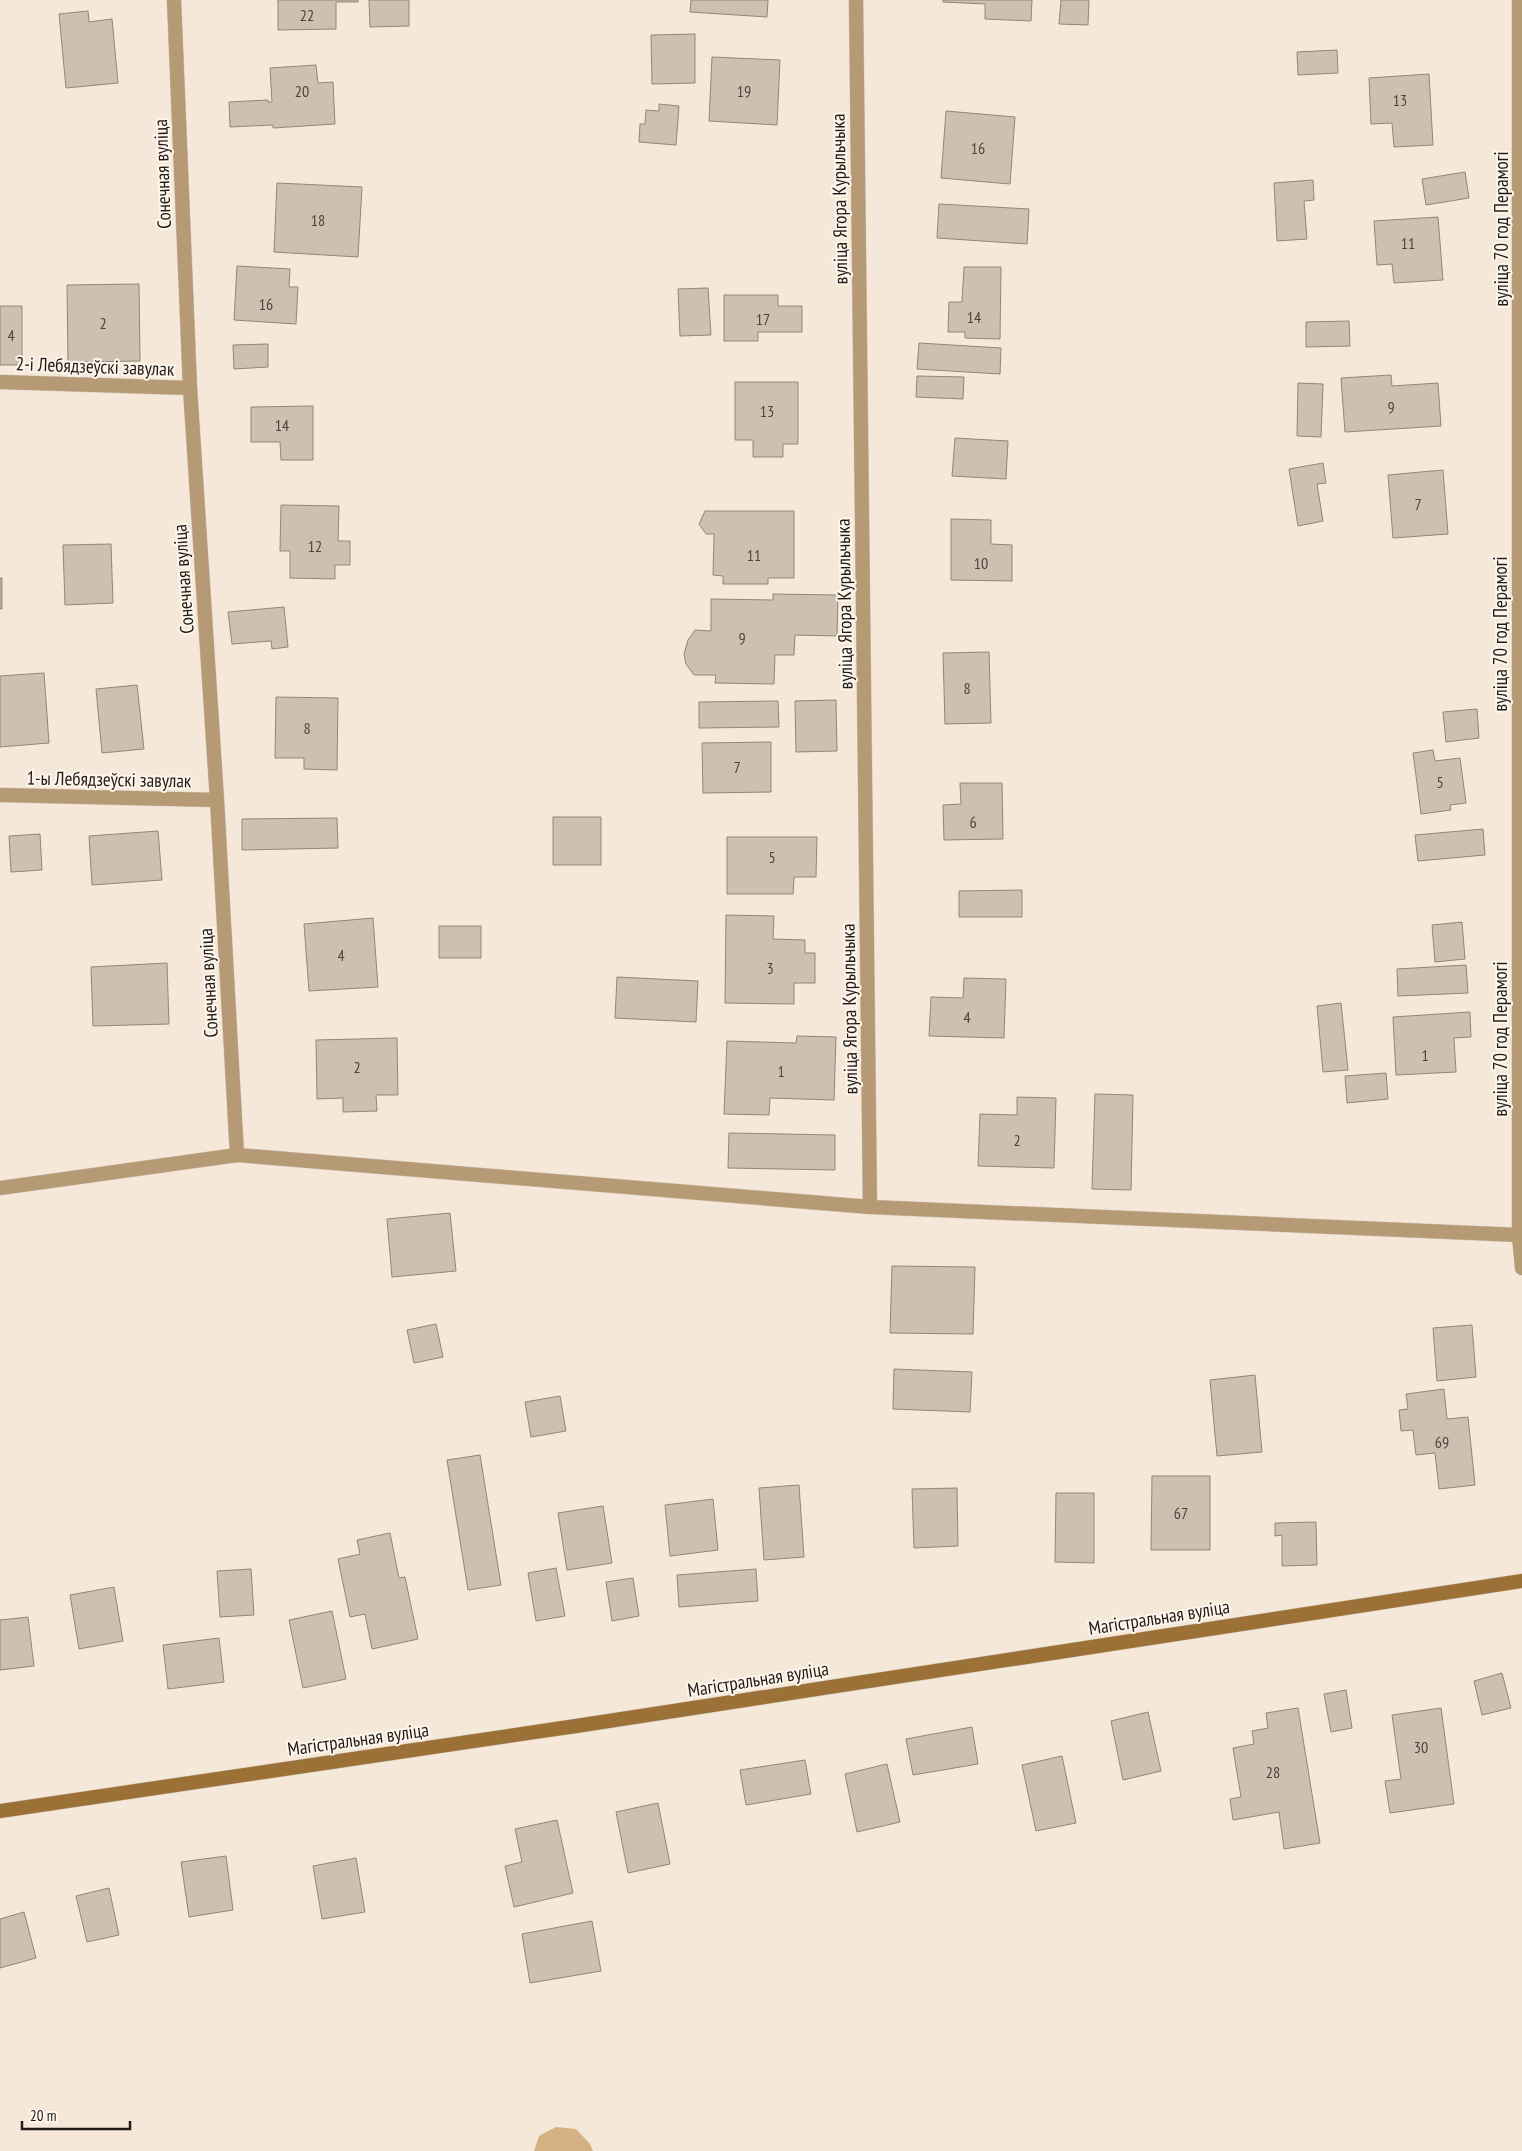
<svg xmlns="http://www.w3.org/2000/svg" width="1522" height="2151" font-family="'PT Sans Narrow',sans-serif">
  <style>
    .water { fill: #d6b183 }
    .building { fill: #cdc0b1; stroke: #918677 }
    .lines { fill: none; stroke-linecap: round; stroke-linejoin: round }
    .minor-casing { stroke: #cfc3b5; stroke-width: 15 }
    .secondary-casing { stroke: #cfc3b5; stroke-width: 15 }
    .minor { stroke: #b69975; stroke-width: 14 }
    .secondary { stroke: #9b7137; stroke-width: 14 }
    .labels { text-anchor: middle; stroke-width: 4; stroke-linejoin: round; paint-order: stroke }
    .number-label { font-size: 16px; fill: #4b443c }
    .street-label { font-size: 19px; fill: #201b15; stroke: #fef6ec }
  </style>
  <rect width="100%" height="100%" fill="#f5e8d8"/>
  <path class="water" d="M556,2127L576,2129L590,2144L593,2151H534L539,2136Z"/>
  <path class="building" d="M278,0H358V2H336V29L278,30Z
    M369,0H409V26L370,27Z
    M691,0H768L767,17L690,12Z
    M943,0H1032L1031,21L985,19V4L943,2Z
    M1061,0H1089L1088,25L1059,24Z
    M88,11L89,22L112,19L118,83L66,88L59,14Z
    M695,34V83L652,84L651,35Z
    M1337,50L1338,73L1298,75L1297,52Z
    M712,57L780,60L777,125L709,121Z
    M316,65L318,83L333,82L335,124L273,128V125L230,127L229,102L268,100V102H272L270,68Z
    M1429,74L1433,145L1394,147L1392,123L1371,124L1369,78Z
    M659,104L679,106L676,145L639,142L640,124H645L646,110L659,111Z
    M946,111L1015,117L1010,184L941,178Z
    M1465,172L1469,198L1426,205L1422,179Z
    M1313,180L1314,200L1304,201L1307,239L1277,241L1274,183Z
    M277,183L362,187L358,257L274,252Z
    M939,204L1029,209L1027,244L937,238Z
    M1438,217L1443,280L1394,283L1392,264L1377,265L1374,221Z
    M237,266L290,269L289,287H298L296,324L234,320Z
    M964,267H1001L1000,339L965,338V332H948L949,302H962Z
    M139,284L140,361L68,362L67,285Z
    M708,288L711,335L680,336L678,289Z
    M724,295H778V306H802V332H758V341H724Z
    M0,306H22V365H0Z
    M1349,321L1350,346L1306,347V322Z
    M919,343L1001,348L1000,374L917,369Z
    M268,344V367L234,369L233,345Z
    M1391,375L1392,386L1438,383L1441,426L1345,432L1341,378Z
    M917,376L964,377L963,399L916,397Z
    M735,382H798V444H783V457H753V440H735Z
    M1298,383L1323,384L1321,437L1297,436Z
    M313,406V460H281L280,442H251V407Z
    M955,438L1008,441L1006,479L952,476Z
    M1323,463L1326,483L1317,484L1323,521L1298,526L1289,469Z
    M1443,470L1448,534L1393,538L1388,475Z
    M281,505L339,506L338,541H350V565H335V579L290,578V551H280Z
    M705,511H794V578H768V584H723V576L713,575L714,534H706L699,524Z
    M951,519L991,520V544L1012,545V581L951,580Z
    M111,544L113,603L65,605L63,545Z
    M0,578H2V609H0Z
    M773,594L838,595L837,636L795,635L794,655H775L774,684L715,683L716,675H694L686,664L684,654L688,640L695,630L711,631V599L773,600Z
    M284,607L288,647L272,649L271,641L232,644L228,612Z
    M989,652L991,723L945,724L943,653Z
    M44,673L49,743L0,747V676Z
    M137,685L144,749L102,753L96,689Z
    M276,697L338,698L337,770L304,769V758H275Z
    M836,700L837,751L796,752L795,701Z
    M778,701L779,727L699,728V702Z
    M1477,709L1479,738L1446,742L1443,712Z
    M771,742V792L703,793L702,743Z
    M1433,750L1435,761L1460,758L1466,803L1450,805L1451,810L1421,814L1413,753Z
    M960,783H1002L1003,839L944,840L943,805L961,804Z
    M553,817H601V865H553Z
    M337,818L338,848L242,850V819Z
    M1483,829L1485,855L1418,861L1415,835Z
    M158,831L162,880L92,885L89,836Z
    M40,834L42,870L11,872L9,836Z
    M727,837H817L816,877H794L793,894H727Z
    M1022,890V917H959V891Z
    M726,915L774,916L773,939L805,940V953H815V983H794V1004L725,1003Z
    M373,918L378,987L309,991L304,924Z
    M1462,922L1465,959L1435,962L1432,925Z
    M439,926H481V958H439Z
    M167,963L169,1024L93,1026L91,967Z
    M1466,965L1468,993L1398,996L1397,969Z
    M617,977L698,981L696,1022L615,1018Z
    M964,978L1006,979L1004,1038L929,1036L931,997L963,998Z
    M1341,1003L1348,1070L1323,1072L1317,1006Z
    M1470,1012L1471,1037L1454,1038L1456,1072L1396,1075L1393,1017Z
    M797,1036L836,1037L834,1100L770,1098L769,1115L724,1114L727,1041L796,1043Z
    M397,1038L398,1095H376L377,1111L343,1112V1098L317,1099L316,1040Z
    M1386,1073L1388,1099L1347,1103L1345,1076Z
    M1095,1094L1133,1095L1131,1190L1092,1189Z
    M1017,1097L1056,1098L1054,1168L978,1166L980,1114L1017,1115Z
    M729,1133L835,1135V1170L728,1168Z
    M450,1213L456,1271L392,1277L387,1219Z
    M892,1266L975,1267L973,1334L890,1333Z
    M436,1324L443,1357L414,1363L407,1330Z
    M1472,1325L1476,1377L1437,1381L1433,1328Z
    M894,1369L972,1372L970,1412L893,1409Z
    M1255,1375L1262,1452L1217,1456L1210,1380Z
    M1444,1389L1447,1419L1468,1417L1475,1485L1439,1489L1435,1453L1416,1455L1413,1430L1401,1431L1399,1410L1408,1409L1406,1394Z
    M560,1396L566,1431L531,1437L525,1402Z
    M480,1455L501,1585L468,1590L447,1460Z
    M1152,1476H1210V1550H1151Z
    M799,1485L804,1557L764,1560L759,1488Z
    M957,1488L958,1546L914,1548L912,1489Z
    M1056,1493H1094V1563L1055,1562Z
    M713,1499L718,1550L670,1556L665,1505Z
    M603,1506L612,1563L567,1570L558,1513Z
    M1316,1522L1317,1565L1282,1566V1535L1275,1536V1523Z
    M390,1533L399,1578L405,1577L418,1639L372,1649L365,1614L350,1617L338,1559L360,1554L357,1540Z
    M556,1568L565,1616L536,1621L528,1573Z
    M251,1569L254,1615L220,1617L217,1571Z
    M756,1569L758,1601L679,1607L677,1575Z
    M633,1578L639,1616L612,1621L606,1582Z
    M114,1587L123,1641L79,1649L70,1595Z
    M332,1611L346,1679L303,1688L289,1620Z
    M28,1617L34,1666L0,1670V1620Z
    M219,1638L224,1682L168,1689L163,1645Z
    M1502,1673L1511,1708L1482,1715L1474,1681Z
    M1346,1690L1352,1728L1331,1732L1324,1694Z
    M1298,1708L1320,1843L1284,1849L1279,1812L1233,1820L1230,1799L1241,1797L1233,1748L1254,1744L1252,1731L1268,1728L1266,1713Z
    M1441,1708L1454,1804L1390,1813L1385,1781L1401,1779L1392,1715Z
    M1148,1712L1161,1771L1123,1780L1111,1721Z
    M972,1727L978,1764L913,1775L906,1739Z
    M1062,1756L1076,1823L1036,1831L1022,1765Z
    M805,1760L811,1794L746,1805L740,1770Z
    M887,1764L900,1822L857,1832L845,1774Z
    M658,1803L670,1864L628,1873L616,1812Z
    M557,1820L573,1893L514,1907L505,1866L522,1862L515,1829Z
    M226,1856L233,1910L189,1917L181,1862Z
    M356,1858L365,1912L322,1919L313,1866Z
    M109,1888L119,1935L87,1942L76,1896Z
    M24,1912L36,1958L0,1968V1919Z
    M592,1921L601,1971L530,1983L522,1934Z"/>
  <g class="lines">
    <g class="minor-casing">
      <path id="minor" d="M174,0L190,388L217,800L237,1155
        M856,0L870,1207
        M1519,0V1235L1522,1268
        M0,382L190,388
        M0,795L217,800
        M0,1188L237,1155L870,1207L1519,1235"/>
    </g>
    <g class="secondary-casing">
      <path id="secondary" d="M0,1811L576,1726L1522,1581"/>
    </g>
    <use href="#minor" class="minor"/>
    <use href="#secondary" class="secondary"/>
  </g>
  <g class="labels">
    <g class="number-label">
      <text x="307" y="21">22</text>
      <text x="302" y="97">20</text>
      <text x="744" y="97">19</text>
      <text x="1400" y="106">13</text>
      <text x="978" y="154">16</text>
      <text x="318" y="226">18</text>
      <text x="1408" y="249">11</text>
      <text x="266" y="310">16</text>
      <text x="974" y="323">14</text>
      <text x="763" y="325">17</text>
      <text x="103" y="329">2</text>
      <text x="11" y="341">4</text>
      <text x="1391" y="413">9</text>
      <text x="767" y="417">13</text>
      <text x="282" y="431">14</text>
      <text x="1418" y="510">7</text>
      <text x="315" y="552">12</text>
      <text x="754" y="561">11</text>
      <text x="981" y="569">10</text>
      <text x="742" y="644">9</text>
      <text x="967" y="694">8</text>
      <text x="307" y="734">8</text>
      <text x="737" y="773">7</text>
      <text x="1440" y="788">5</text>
      <text x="973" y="828">6</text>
      <text x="772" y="863">5</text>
      <text x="341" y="961">4</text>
      <text x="770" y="974">3</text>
      <text x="967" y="1023">4</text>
      <text x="1425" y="1061">1</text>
      <text x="357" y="1073">2</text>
      <text x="781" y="1077">1</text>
      <text x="1017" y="1146">2</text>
      <text x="1442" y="1448">69</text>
      <text x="1181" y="1519">67</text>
      <text x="1421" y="1753">30</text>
      <text x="1273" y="1778">28</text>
    </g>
    <g class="street-label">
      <text transform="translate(162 174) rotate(-92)" y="7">Сонечная вуліца</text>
      <text transform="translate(839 199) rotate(-91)" y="7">вуліца Ягора Курыльчыка</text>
      <text transform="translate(1501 229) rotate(-90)" y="7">вуліца 70 год Перамогі</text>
      <text transform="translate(95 366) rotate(2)" y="7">2-і Лебядзеўскі завулак</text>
      <text transform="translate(183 579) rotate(-94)" y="7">Сонечная вуліца</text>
      <text transform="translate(844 604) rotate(-91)" y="7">вуліца Ягора Курыльчыка</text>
      <text transform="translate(1500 634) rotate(-90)" y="7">вуліца 70 год Перамогі</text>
      <text transform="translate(109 779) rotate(1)" y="7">1-ы Лебядзеўскі завулак</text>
      <text transform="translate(208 983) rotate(-93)" y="7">Сонечная вуліца</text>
      <text transform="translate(849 1009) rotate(-91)" y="7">вуліца Ягора Курыльчыка</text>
      <text transform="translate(1500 1039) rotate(-90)" y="7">вуліца 70 год Перамогі</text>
      <text transform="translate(1159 1617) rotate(-9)" y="7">Магістральная вуліца</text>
      <text transform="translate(758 1679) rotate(-9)" y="7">Магістральная вуліца</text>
      <text transform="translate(358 1739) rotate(-8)" y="7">Магістральная вуліца</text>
    </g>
  </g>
  <path d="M22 2121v8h108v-8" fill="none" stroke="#201b15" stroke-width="2.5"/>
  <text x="30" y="2121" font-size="15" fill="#201b15" stroke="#fef6ec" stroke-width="4" paint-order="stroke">20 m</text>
</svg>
